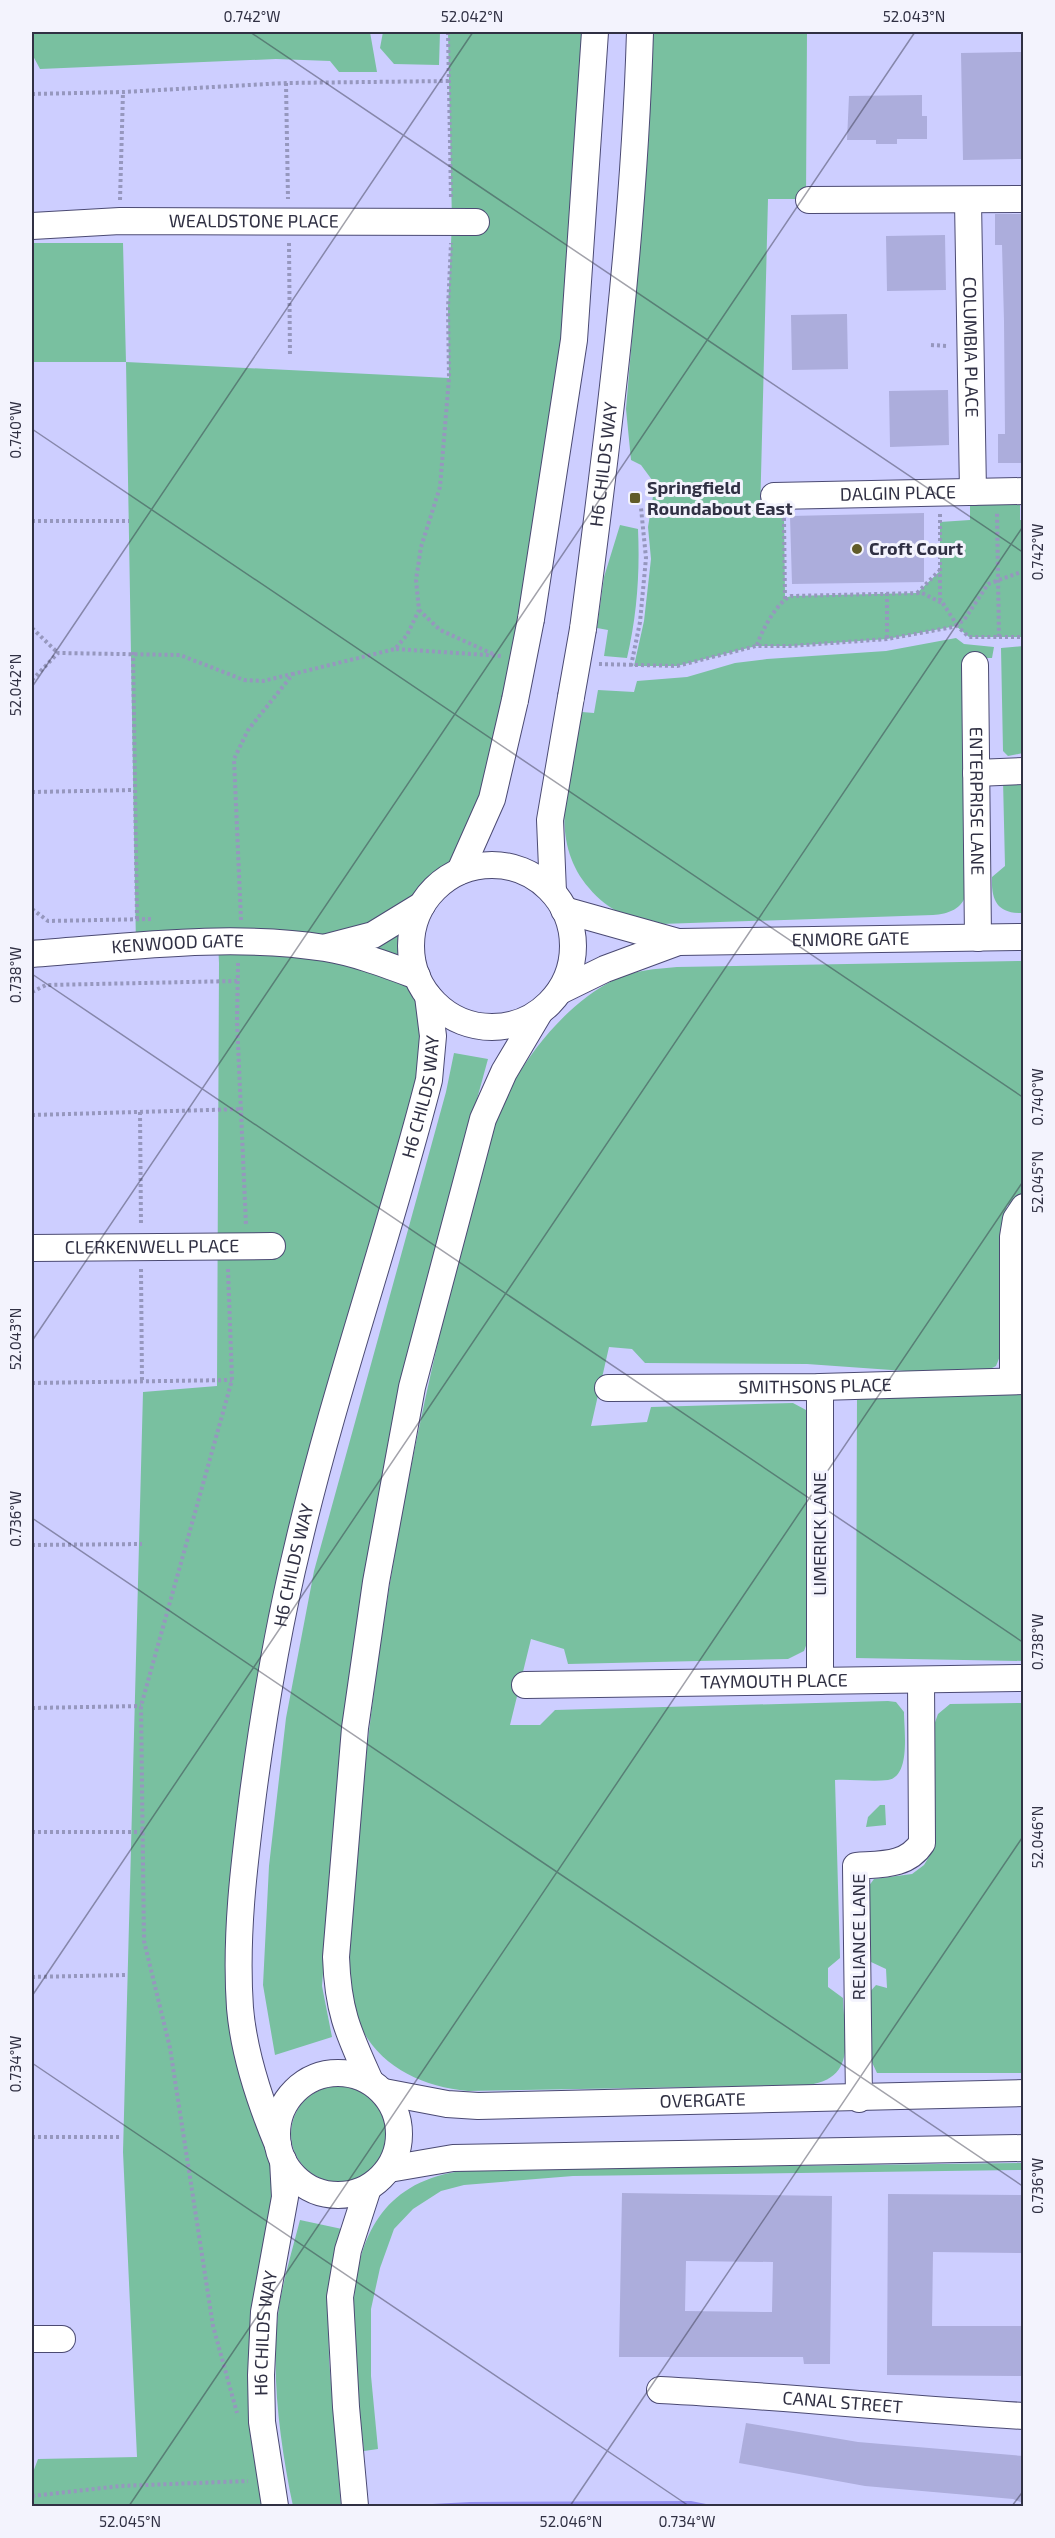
<svg xmlns="http://www.w3.org/2000/svg" width="1055" height="2538" font-family="'Exo 2',sans-serif">
  <style>
    .green { fill: #79c0a0 }
    .water { fill: #918cee }
    .building { fill: #acaddc; fill-rule: evenodd }
    .lines { fill: none; stroke-linecap: round; stroke-linejoin: round }
    .minor-casing { stroke: #4b4a73; stroke-width: 28 }
    .path { stroke: #9697be; stroke-width: 4; stroke-dasharray: 3 3; stroke-linecap: butt }
    .minor { stroke: #fff; stroke-width: 26 }
    .minor-bridge-casing { stroke: #4b4a73; stroke-width: 28; stroke-linecap: butt }
    .minor-bridge { stroke: #fff; stroke-width: 26 }
    .ticks { fill: none; stroke: #303043; stroke-width: 1.5; stroke-opacity: 0.45 }
    .poi-dot { fill: #615c29; stroke: #f3f3fd; stroke-width: 2 }
    .labels { text-anchor: middle; stroke-width: 6; stroke-linejoin: round; paint-order: stroke }
    .street-label { font-size: 18px; fill: #303043; stroke: #f3f3fd }
    .poi-label { font-size: 18px; font-weight: bold; fill: #303043; stroke: #f3f3fd; text-anchor: start }
    .neatline { fill: none; stroke: #303043; stroke-width: 2 }
    .ticks-label { font-size: 15px; text-anchor: middle; fill: #303043 }
  </style>
  <rect width="100%" height="100%" fill="#cdceff"/>
  <path class="green" d="M32,32H370L377,72H339L330,61L276,59L40,69L32,54Z
    M383,32H440L439,65L394,64L380,48Z
    M448,32H595L531,619L460,871C387,918 414,968 433,1036L298,1544L239,1952L278,2145L270,2272L275,2506H32V2475L38,2459L137,2457L123,2152L143,1392L217,1386L219,963L218,942L136,946L126,362H32V243H123L126,362L449,378L448,308L452,222Z
    M653,32H807L806,199H768L760,516L784,517L785,598L791,596L917,593L940,571V522L970,520V505L1020,504V520H1024L1023,637H969L956,626L887,639L791,646H756L677,666H634L644,621L651,559L648,527L655,484L641,465L631,460L626,409L649,135Z
    M620,525L638,529C640,573 637,615 627,658L604,656L608,630L597,628L604,577Z
    M956,638L964,644L994,647L992,658H964L966,893C963,909 948,914 933,915L661,924C631,920 608,911 589,888C545,837 571,771 582,712L594,713L598,690L634,692L637,681L687,677L735,663L767,659L886,651Z
    M1023,646V753L1008,756L1003,751L1001,648Z
    M1003,780L1023,782V913C997,914 991,900 992,877L1005,866Z
    M1023,961V1192L1007,1206L1002,1222L1004,1346L996,1366L976,1376L807,1364L645,1363L632,1349L609,1347L591,1426L647,1422L651,1407L793,1403L806,1410L807,1643L804,1651L788,1659L568,1664L564,1649L531,1639L510,1725H540L555,1710L888,1701L896,1702L904,1712C904,1730 911,1776 888,1780C871,1782 852,1779 835,1780L840,1958L828,1968V1987L843,1998C844,2038 858,2078 808,2085L468,2091C414,2086 365,2059 352,2002C344,1964 353,1910 356,1871C370,1670 405,1472 454,1276C471,1212 481,1141 514,1082C536,1043 573,1000 614,980C634,970 656,969 677,967Z
    M454,1053L488,1059L449,1201L333,1839L322,1986L332,2037L275,2055L263,1985L269,1866L286,1718L314,1571L446,1092Z
    M1023,1395V1661L856,1658L857,1396Z
    M1023,1703V2073H877L869,2056L868,1994L876,1985L887,1988L886,1969L871,1962L868,1955V1887L874,1879L912,1874L924,1865L933,1850V1728L938,1714L950,1704Z
    M880,1805H885L886,1825L866,1827L868,1817Z
    M291 2134a48 48 0 1 1 96 0a48 48 0 1 1-96 0Z
    M1023,2163V2170L573,2176L464,2185L441,2191L413,2209L394,2229L380,2268L371,2309V2376L378,2449L364,2451C352,2346 321,2183 471,2170Z
    M300,2220L342,2229L328,2290L329,2359L341,2506H293C280,2444 269,2365 280,2301C285,2274 293,2247 300,2220Z"/>
  <path class="water" d="M691,2501L716,2506H395L470,2502Z"/>
  <path class="building" d="M1023,52V159L963,160L961,53Z
    M922,95V116H927V139H897V144H876V140H847L849,96Z
    M995,214H1023V463H998V434H1005L1004,321L1002,245H995Z
    M945,235L946,290L887,291L886,236Z
    M847,314L848,369L792,370L791,315Z
    M948,390L949,445L890,447L889,391Z
    M924,513V582L792,584L790,516Z
    M622,2193L832,2196L830,2364H804L803,2357H619ZM686,2261L773,2262L772,2312L685,2311Z
    M888,2194L1023,2195V2253L933,2252L932,2326H1023V2376L887,2375Z
    M746,2423L858,2442L1023,2456V2503L1013,2499L865,2486L739,2463Z"/>
  <g class="lines">
    <g class="minor-casing">
      <g id="minor">
        <path d="M809,200L1024,199"/>
        <path id="s1" d="M968,201L973,492"/>
        <path id="s2" d="M32,226L120,221L476,222"/>
        <path id="s3" d="M774,496L1024,491"/>
        <path d="M531,619L574,340L595,32"/>
        <path id="s4" d="M583,629C609,430 634,232 640,32"/>
        <path id="s5" d="M975,665L978,938"/>
        <path d="M976,773L1024,771"/>
        <circle cx="492" cy="946" r="81"/>
        <path d="M460,871L492,799L515,700"/>
        <path d="M553,892L550,820L571,697"/>
        <path id="s6" d="M564,910L678,942L1024,937"/>
        <path d="M327,947L373,935L422,905"/>
        <path id="s7" d="M32,954C126,947 231,933 325,948C356,953 387,965 417,976"/>
        <path d="M560,991L605,969L678,942"/>
        <path id="s8" d="M32,1248L272,1246"/>
        <path d="M1013,1381V1237L1016,1219L1024,1207"/>
        <path id="s9" d="M608,1388L820,1387L1024,1381"/>
        <path d="M820,1681V1387"/>
        <path id="s10" d="M525,1685L1024,1678"/>
        <circle cx="338" cy="2134" r="61"/>
        <path d="M370,2081C348,2032 338,2012 336,1957L355,1728L376,1582L412,1387L483,1119L504,1072L539,1013"/>
        <path id="s11" d="M384,2092L447,2104L478,2106L1024,2093"/>
        <path d="M859,2099L856,1866C882,1864 907,1866 922,1843L921,1680"/>
        <path id="s12" d="M278,2145C260,2102 244,2055 240,2008C235,1936 244,1865 253,1794C264,1711 278,1627 298,1545C335,1388 389,1236 429,1080L433,1036L428,996"/>
        <path d="M389,2169L453,2158L1024,2148"/>
        <path d="M32,2339H62"/>
        <path id="s13" d="M660,2390C782,2396 902,2409 1024,2416"/>
        <path id="s14" d="M275,2506L262,2422L261,2375L264,2312L285,2197L283,2160"/>
        <path d="M355,2506L346,2407L340,2297L348,2250L368,2188"/>
      </g>
    </g>
    <path class="path" d="M448,32L451,199
      M286,83L288,199
      M32,94L123,92L286,83L449,81
      M120,200L123,92
      M289,243L290,357
      M931,345L948,346
      M940,514V599L957,625
      M784,518L785,599
      M32,521H129
      M887,593V639
      M917,593L939,571
      M419,610L440,630L493,654
      M956,625L969,637H999L997,513
      M32,628L58,653
      M999,637H1024
      M757,645C762,630 777,602 791,596L922,593L942,603
      M396,649L502,656
      M133,652L137,919
      M599,664L677,666L756,646H791L887,639L953,627L964,620L988,584L1024,571
      M631,666L640,622L646,558L641,508
      M32,680L58,653L180,655L244,680L263,681L292,674
      M32,792L134,790
      M32,909L48,921L151,919
      M241,920L234,759L248,730L293,674L395,649L407,635L419,610L416,580L421,547L440,487L449,378L448,308L451,243
      M238,963L237,1021L246,1225
      M32,992L46,985L237,981
      M140,1112L141,1225
      M32,1115L243,1109
      M141,1269L142,1382
      M228,1269L232,1380L141,1706L144,1941L170,2048L213,2326L237,2413
      M32,1383L232,1380
      M32,1545L142,1544
      M32,1708L141,1706
      M32,1832H143
      M32,1977L125,1975
      M32,2137H121
      M32,2496L120,2486L248,2481"/>
    <use href="#minor" class="minor"/>
    <g class="minor-bridge-casing">
      <path id="minor-bridge" d="M571,697L583,629
        M515,700L531,619"/>
    </g>
    <use href="#minor-bridge" class="minor-bridge"/>
  </g>
  <path class="ticks" d="M250,32L1024,553M32,429L1024,1098M32,687L473,32M32,974L1024,1643M32,1341L915,32M32,1518L1024,2187M32,1996L1024,525M32,2063L689,2506M129,2506L1024,1180M570,2506L1024,1835M1012,2506L1024,2490"/>
  <g class="poi-dot">
    <rect x="629" y="492" width="12" height="12" rx="3"/>
    <circle cx="857" cy="549" r="6"/>
  </g>
  <g class="labels">
    <g class="street-label">
      <text dy="6" stroke="none"><textPath href="#s2" startOffset="222">WEALDSTONE PLACE</textPath></text>
      <text dy="6" stroke="none"><textPath href="#s1" startOffset="146">COLUMBIA PLACE</textPath></text>
      <text dy="6" stroke="none"><textPath href="#s4" startOffset="166">H6 CHILDS WAY</textPath></text>
      <text dy="6" stroke="none"><textPath href="#s3" startOffset="124">DALGIN PLACE</textPath></text>
      <text dy="6" stroke="none"><textPath href="#s5" startOffset="136">ENTERPRISE LANE</textPath></text>
      <text dy="6" stroke="none"><textPath href="#s6" startOffset="291">ENMORE GATE</textPath></text>
      <text dy="6" stroke="none"><textPath href="#s7" startOffset="146">KENWOOD GATE</textPath></text>
      <text dy="6" stroke="none"><textPath href="#s12" startOffset="1076">H6 CHILDS WAY</textPath></text>
      <text dy="6" stroke="none"><textPath href="#s8" startOffset="120">CLERKENWELL PLACE</textPath></text>
      <text dy="6" stroke="none"><textPath href="#s9" startOffset="207">SMITHSONS PLACE</textPath></text>
      <text transform="translate(820 1534) rotate(-90)" y="6">LIMERICK LANE</text>
      <text dy="6" stroke="none"><textPath href="#s12" startOffset="590">H6 CHILDS WAY</textPath></text>
      <text dy="6" stroke="none"><textPath href="#s10" startOffset="249">TAYMOUTH PLACE</textPath></text>
      <text transform="translate(859 1937) rotate(-90)" y="6">RELIANCE LANE</text>
      <text dy="6" stroke="none"><textPath href="#s11" startOffset="320">OVERGATE</textPath></text>
      <text dy="6" stroke="none"><textPath href="#s14" startOffset="174">H6 CHILDS WAY</textPath></text>
      <text dy="6" stroke="none"><textPath href="#s13" startOffset="183">CANAL STREET</textPath></text>
    </g>
    <g class="poi-label">
      <text x="647" y="494">Springfield<tspan x="647" dy="21">Roundabout East</tspan></text>
      <text x="869" y="555">Croft Court</text>
    </g>
  </g>
  <rect width="1055" height="2538" fill="none" stroke="#f3f3fd" stroke-width="66"/>
  <rect x="33" y="33" width="989" height="2472" class="neatline"/>
  <g class="ticks-label">
    <text x="252" y="22">0.742°W</text>
    <text x="472" y="22">52.042°N</text>
    <text x="914" y="22">52.043°N</text>
    <text transform="translate(16 430) rotate(-90)" y="5">0.740°W</text>
    <text transform="translate(1038 552) rotate(-90)" y="5">0.742°W</text>
    <text transform="translate(16 685) rotate(-90)" y="5">52.042°N</text>
    <text transform="translate(16 975) rotate(-90)" y="5">0.738°W</text>
    <text transform="translate(1038 1097) rotate(-90)" y="5">0.740°W</text>
    <text transform="translate(1038 1182) rotate(-90)" y="5">52.045°N</text>
    <text transform="translate(16 1339) rotate(-90)" y="5">52.043°N</text>
    <text transform="translate(16 1519) rotate(-90)" y="5">0.736°W</text>
    <text transform="translate(1038 1642) rotate(-90)" y="5">0.738°W</text>
    <text transform="translate(1038 1837) rotate(-90)" y="5">52.046°N</text>
    <text transform="translate(16 2064) rotate(-90)" y="5">0.734°W</text>
    <text transform="translate(1038 2186) rotate(-90)" y="5">0.736°W</text>
    <text x="130" y="2527">52.045°N</text>
    <text x="571" y="2527">52.046°N</text>
    <text x="687" y="2527">0.734°W</text>
  </g>
</svg>
